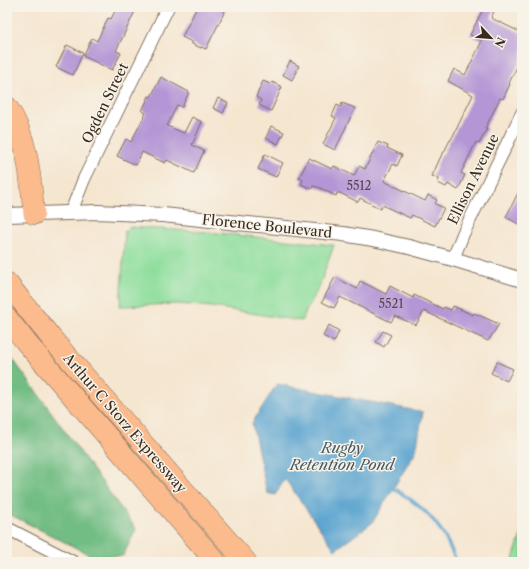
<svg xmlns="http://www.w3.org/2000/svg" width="529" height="569" font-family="'Libre Caslon Text',serif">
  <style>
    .green { fill: #8dde9d; stroke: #64845e }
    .forest { fill: #72bd84; stroke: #567451 }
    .water { fill: #57a2cf; stroke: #496676 }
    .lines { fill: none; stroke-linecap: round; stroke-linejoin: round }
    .stream { stroke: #57a2cf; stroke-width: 3.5 }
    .building { fill: #b495d5 }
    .minor-casing { stroke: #7c6c5c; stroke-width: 14 }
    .tertiary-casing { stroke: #7c6c5c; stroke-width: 16 }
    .motorway-casing { stroke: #7c6c5c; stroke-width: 22 }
    .minor { stroke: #fff; stroke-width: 12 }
    .tertiary { stroke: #fff; stroke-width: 14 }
    .motorway { stroke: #fbbb8c; stroke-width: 21 }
    .labels { text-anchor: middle; stroke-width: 3; stroke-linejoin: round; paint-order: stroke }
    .number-label { font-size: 12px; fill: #59454c }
    .street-label { font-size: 14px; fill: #3b2a1e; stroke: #f7f3e8 }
    .water-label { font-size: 15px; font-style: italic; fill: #465a65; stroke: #f7f3e8 }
  </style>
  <rect width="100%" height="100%" fill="#f7f3e8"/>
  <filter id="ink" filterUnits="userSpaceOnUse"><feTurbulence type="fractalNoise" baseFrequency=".025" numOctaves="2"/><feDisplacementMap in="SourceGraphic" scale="8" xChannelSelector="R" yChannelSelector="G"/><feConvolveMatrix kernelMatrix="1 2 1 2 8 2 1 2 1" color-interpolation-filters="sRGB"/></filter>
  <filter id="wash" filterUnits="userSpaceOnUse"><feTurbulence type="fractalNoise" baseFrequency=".012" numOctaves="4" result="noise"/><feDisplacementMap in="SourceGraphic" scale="16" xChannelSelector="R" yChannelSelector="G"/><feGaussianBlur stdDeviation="0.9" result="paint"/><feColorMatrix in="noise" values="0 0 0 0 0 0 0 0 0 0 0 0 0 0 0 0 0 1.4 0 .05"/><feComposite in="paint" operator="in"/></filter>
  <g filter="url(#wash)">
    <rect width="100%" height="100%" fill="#f5e6d0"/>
    <path class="green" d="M129,227L207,232L334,245L319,287L301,321L212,307L178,304L120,306L125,231Z
      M522,532V562H512Z"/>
    <path class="forest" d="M7,351L136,529L123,556H92L7,513Z"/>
    <path class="water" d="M277,384L423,412L416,451L372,523L335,550L285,479L275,495L267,493L252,423Z"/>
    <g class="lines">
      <path class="stream" d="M391,487C413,500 432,514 445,537C449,545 453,554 457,562"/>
    </g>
    <g id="blocks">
      <path class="building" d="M117,7H137L116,51L121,53L112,70L83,56L92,38L97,41L108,18L111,19Z
        M197,7H227L206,49L201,47V48L192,44V42L182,37Z
        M484,7H496L491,18L522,33V57L509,83L510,84L503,99L500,98L485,129H487L479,144L476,142L461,173L465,175L458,190L448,184L446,187L438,183L439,179L432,176L442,154H443L450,140H451L473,95L448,81L454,69L465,75L482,41L470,35Z
        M67,45L83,53L73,75L56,67Z
        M290,61L299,66L292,80L283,75Z
        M161,77L189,92L182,107L177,105L167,126L184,133L192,117L202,122L192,145L204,151L194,173L167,160L165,163L142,152L136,165L117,156L126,139L131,142L146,113L142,111L149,96L151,97Z
        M263,81L270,84L272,82L282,87L271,111L259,105L261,100L256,97Z
        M218,98L228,103L223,113L213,108Z
        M342,103L355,108L335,150L323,144L336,118L332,116L337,105L341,107Z
        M271,126L284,132L278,144L266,138Z
        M378,142L388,146L387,148L402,155L397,166L393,164L384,181L425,201L428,195L437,200L435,204L444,208L435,226L412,215L410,218L382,205L381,209L360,198L358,202L340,193H337L336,196L318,187H317L313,186L312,189L301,184L303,180L299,178L309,158L332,169L334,166L354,176L359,166L365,169Z
        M265,154L283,163L276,177L258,169Z
        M522,185V226L506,217Z
        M335,277L357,289L360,281L386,294L390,286L413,298L414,295L443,309L444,307L451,310L453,306L473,315L474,313L499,324L488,341L424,311L416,325L395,316L391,322L340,297L334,308L322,302Z
        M329,325L339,331L334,342L323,336Z
        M383,331L391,335L384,347L376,342Z
        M497,362L513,369L507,381L491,373Z"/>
    </g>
  </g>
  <g filter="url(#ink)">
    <use href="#blocks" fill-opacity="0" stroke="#7c6c5c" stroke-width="1"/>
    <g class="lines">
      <g class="minor-casing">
        <path id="minor" d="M71,212L84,179L168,7
          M453,259L463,234L522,113
          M7,528L73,562"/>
      </g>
      <g class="tertiary-casing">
        <path id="tertiary" d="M7,215L98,212L163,215L343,234L373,239L409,247L453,259L522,280"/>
      </g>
      <g class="motorway-casing">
        <path id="motorway" d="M7,107C29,139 30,177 34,214
          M7,283L52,339L246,562
          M7,318L25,341L216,562"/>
      </g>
      <use href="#minor" class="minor"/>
      <use href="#tertiary" class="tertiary"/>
      <use href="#motorway" class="motorway"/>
    </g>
  </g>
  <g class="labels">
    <g class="number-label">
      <text x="359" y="190">5512</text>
      <text x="391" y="308">5521</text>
    </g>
    <g class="street-label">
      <text transform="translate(105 103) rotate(-64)" y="5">Ogden Street</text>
      <text transform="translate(473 179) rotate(-64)" y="5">Ellison Avenue</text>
      <text transform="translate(267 226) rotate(6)" y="5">Florence Boulevard</text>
      <text transform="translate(125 423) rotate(49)" y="5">Arthur C Storz Expressway</text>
    </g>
    <g class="water-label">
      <text x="342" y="453">Rugby<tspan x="342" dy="17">Retention Pond</tspan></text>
    </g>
  </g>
  <rect width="529" height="569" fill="none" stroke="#f7f3e8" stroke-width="24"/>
  <g transform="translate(491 38) rotate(116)" stroke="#f7f3e8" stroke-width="3" paint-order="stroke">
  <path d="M0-3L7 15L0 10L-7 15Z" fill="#3b2a1e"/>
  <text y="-6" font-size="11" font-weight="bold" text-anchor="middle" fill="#3b2a1e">N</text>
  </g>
</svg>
